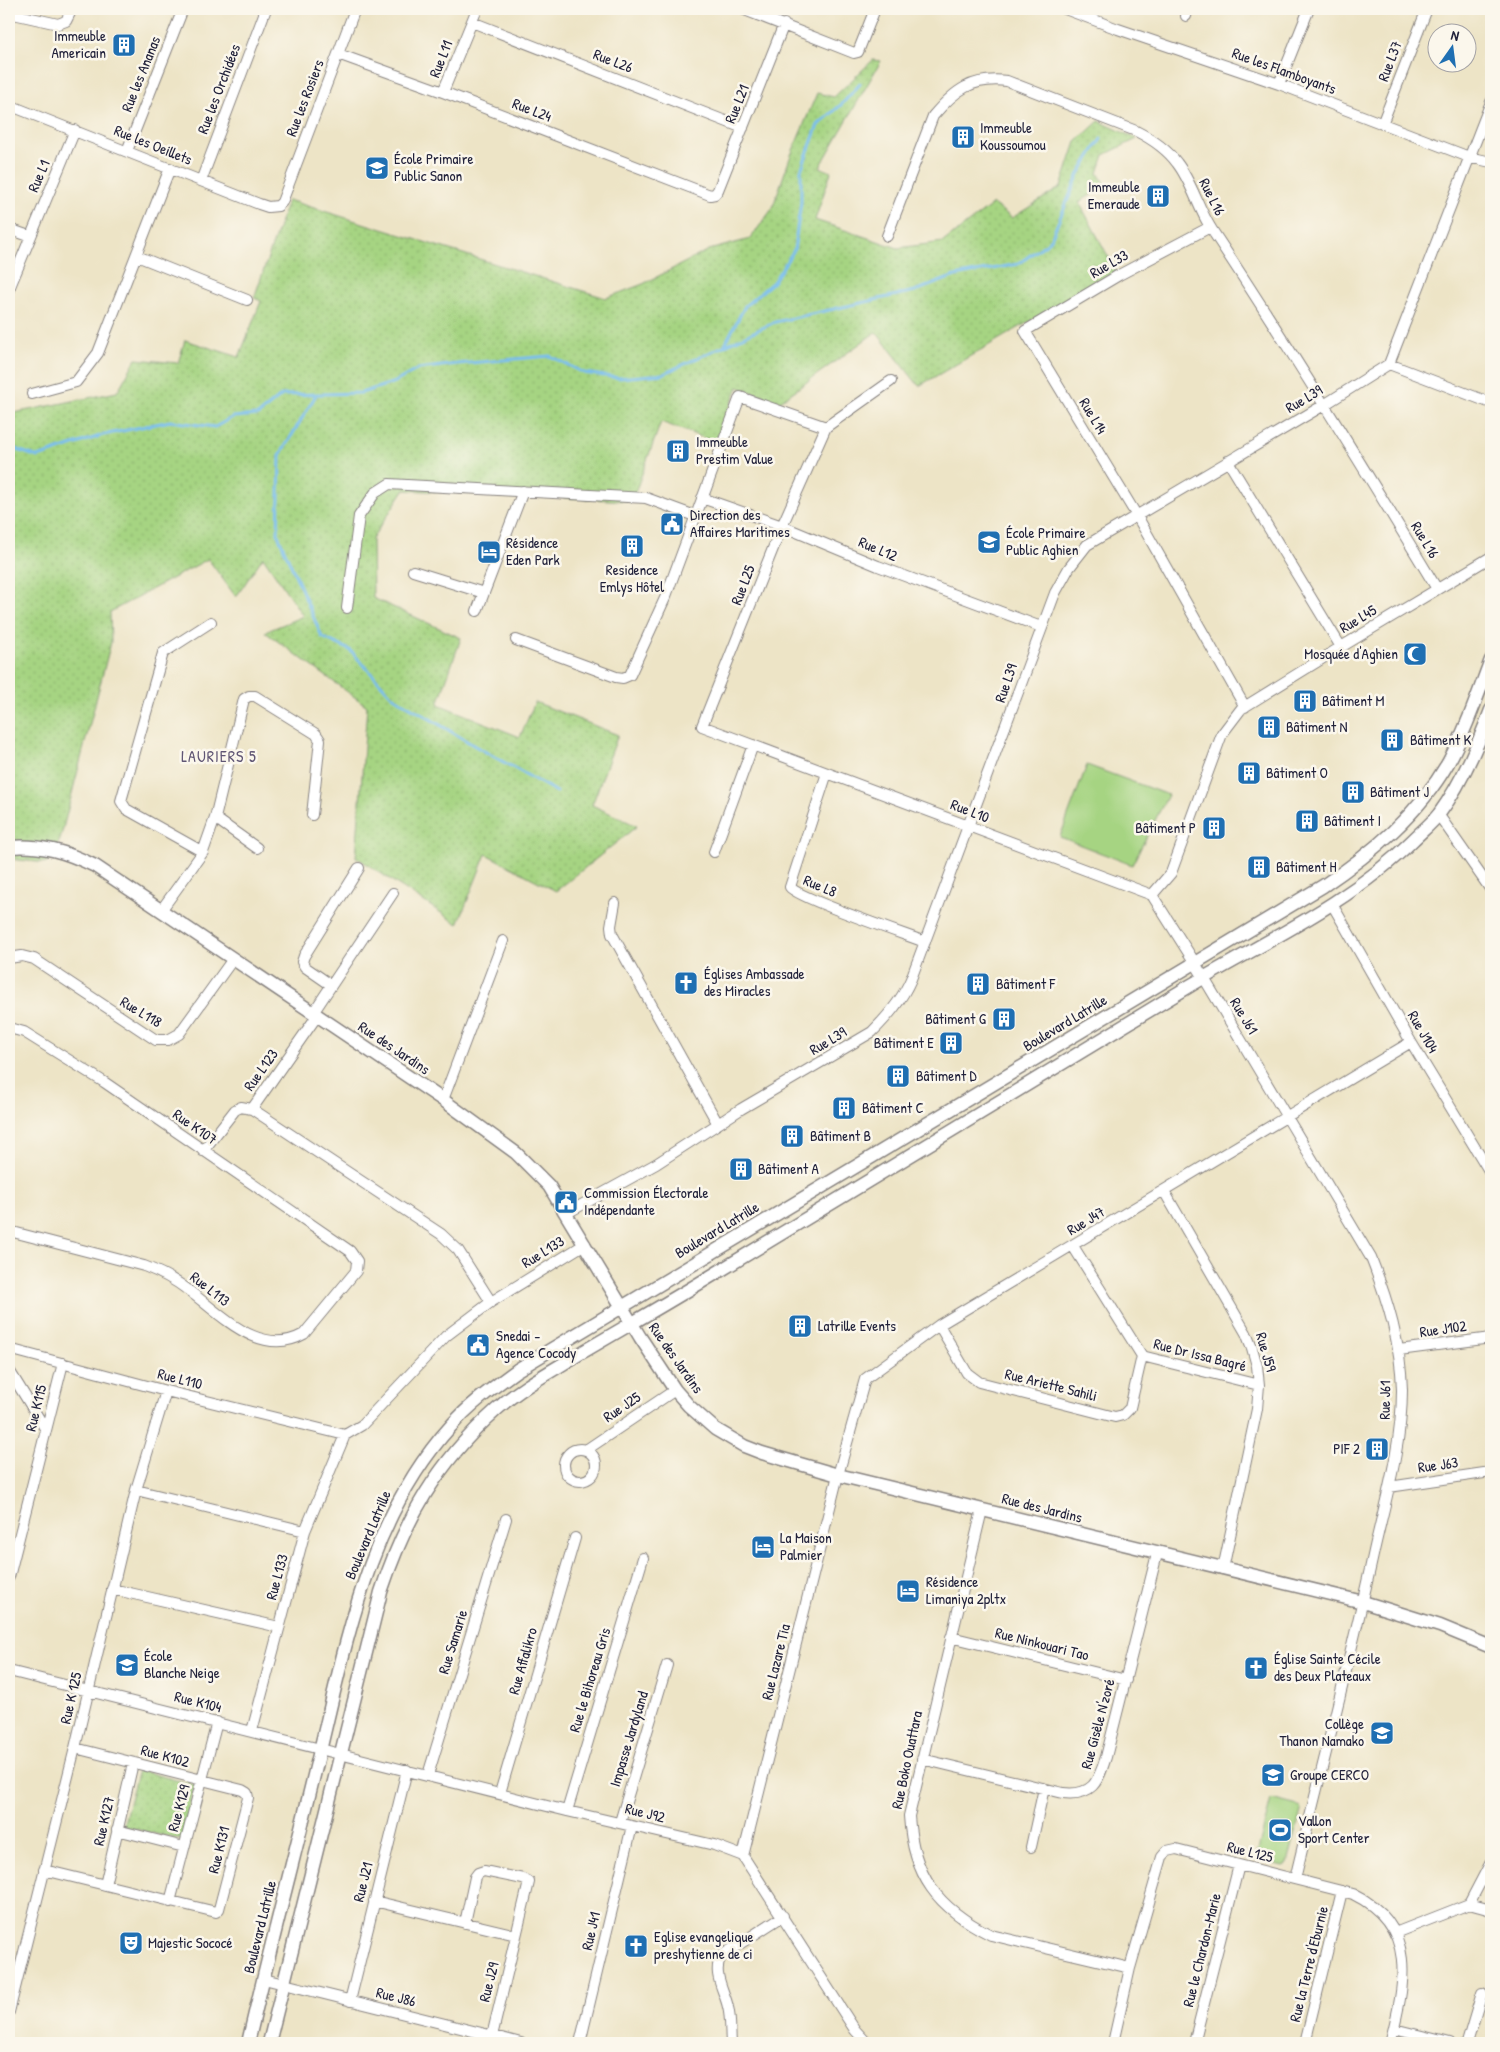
<svg xmlns="http://www.w3.org/2000/svg" width="1500" height="2052" font-family="'Patrick Hand',sans-serif">
  <style>
    .grass { fill: url(#grass-dots); stroke: #647b5e }
    .pitch { fill: #a6d482; stroke: #647b5e }
    .lines { fill: none; stroke-linecap: round; stroke-linejoin: round }
    .stream { stroke: #79beef; stroke-width: 3 }
    .minor-casing { stroke: #888380; stroke-width: 12 }
    .major-casing { stroke: #888380; stroke-width: 15 }
    .minor { stroke: #fff; stroke-width: 10 }
    .major { stroke: #fff; stroke-width: 12 }
    .labels { text-anchor: middle; stroke-width: 5; stroke-linejoin: round; paint-order: stroke }
    .poi-label { font-size: 15px; fill: #22223b; stroke: #fbf7ec; text-anchor: start }
    .street-label { font-size: 15px; fill: #22223b; stroke: #fbf7ec }
    .neighbourhood-label { font-size: 16px; letter-spacing: 1px; fill: #605674; stroke: #fbf7ec }
  </style>
  <defs>
    <pattern id="grass-dots" width="8" height="8" patternUnits="userSpaceOnUse" patternTransform="scale(1.25)"><rect width="8" height="8" fill="#a6d482"/><path d="M2 2h.1M6 6h.1" fill="none" stroke="#8fb671" stroke-width="1.8" stroke-linecap="round"/></pattern>
  </defs>
  <rect width="100%" height="100%" fill="#fbf7ec"/>
  <filter id="ink" filterUnits="userSpaceOnUse"><feTurbulence type="fractalNoise" baseFrequency=".02" numOctaves="2"/><feDisplacementMap in="SourceGraphic" scale="10" xChannelSelector="R" yChannelSelector="G"/><feConvolveMatrix kernelMatrix="1 2 1 2 8 2 1 2 1" color-interpolation-filters="sRGB"/></filter>
  <filter id="wash" filterUnits="userSpaceOnUse"><feTurbulence type="fractalNoise" baseFrequency=".0096" numOctaves="4" result="noise"/><feDisplacementMap in="SourceGraphic" scale="20" xChannelSelector="R" yChannelSelector="G"/><feGaussianBlur stdDeviation="1.12" result="paint"/><feColorMatrix in="noise" values="0 0 0 0 0 0 0 0 0 0 0 0 0 0 0 0 0 1.4 0 .05"/><feComposite in="paint" operator="in"/></filter>
  <g filter="url(#wash)">
    <rect width="100%" height="100%" fill="#ede4c6"/>
    <path class="grass" d="M873,60L881,61L820,167L831,172L815,220L898,248L943,242L993,204L1012,218L1061,187L1076,142L1099,121L1137,139L1104,155L1098,173L1106,186L1079,202L1116,271L919,386L876,332L779,402L738,387L715,442L661,422L632,501L404,490L372,539L373,598L461,638L438,704L520,737L535,702L618,735L592,805L637,826L556,891L486,854L458,924L356,857L367,706L265,632L303,616L263,557L236,597L208,559L110,612L111,642L60,840L47,863L9,859V411L14,413L117,392L136,359L178,363L185,340L239,357L261,301L254,298L288,200L606,298L643,284L709,250L750,239L772,209L791,155L817,93L834,97Z
      M138,1770L195,1785L181,1840L123,1826Z"/>
    <path class="pitch" d="M1087,765L1168,795L1132,865L1060,837Z
      M1271,1799L1302,1807L1288,1864L1284,1866L1256,1859Z"/>
    <g class="lines">
      <path class="stream" d="M724,346L745,306L773,282L794,250L801,202V170L818,125L842,104L860,84
        M316,395L280,455L278,535L322,637L350,650L392,696L475,746L557,792
        M9,447L38,457L103,435L170,421L215,427L233,417L258,415L282,395L361,393L395,382L418,369L457,364L550,356L584,373L619,378L663,374L775,322L915,291L955,276L1018,264L1050,241L1079,174L1101,139"/>
    </g>
  </g>
  <g filter="url(#ink)">
    <g class="lines">
      <g class="minor-casing">
        <path id="minor" d="M742,9L854,53L858,52L860,47L875,9
          M1065,9L1118,29L1279,84L1469,157L1491,162
          M9,13L58,24L66,21L72,9
          M1186,16L1188,9
          M472,22L743,128
          M338,54L443,92L710,195L715,194L718,190L784,24
          M1279,84L1309,9
          M443,92L477,9
          M9,105L259,204L268,207L278,206L282,202L355,9
          M1382,124L1427,9
          M127,151L183,9
          M201,181L266,9
          M1210,227L1119,275L1025,331L1137,516L1245,707
          M9,229L29,236
          M887,236L933,116C955,90 972,77 1007,81L1136,131C1152,139 1166,148 1177,163C1192,182 1198,209 1212,230C1290,348 1364,468 1437,589
          M137,256L247,300
          M9,289L75,130
          M1389,364L1491,403
          M32,394L76,382L98,353L170,168
          M826,427L782,526L702,726L1152,895L1195,963L1371,1258C1388,1301 1401,1344 1402,1390C1402,1445 1386,1498 1374,1551C1350,1661 1321,1769 1295,1879
          M826,427L891,381
          M1228,461L1341,647
          M702,498L782,526L878,566L1041,627
          M413,571L484,593
          M347,608L359,516L375,493L389,484L646,498L695,516
          M477,611L523,491
          M516,640L616,677L623,678L630,675L666,596L740,397L826,427
          M827,773L790,887C798,898 904,934 925,942
          M1438,814L1491,890
          M215,818L257,848
          M203,852L126,809L121,801L163,653L211,622
          M714,852L753,745
          M1152,895L1171,873L1222,734L1241,709L1341,647L1491,557
          M615,903L611,926L612,934L718,1124
          M1332,904L1411,1042L1491,1174
          M162,909L203,852L215,818L244,699L249,696H255L316,734L320,740L312,815
          M9,958L22,956L34,959L156,1040H168L179,1034L233,959
          M331,985L305,967L302,962L304,956L359,868
          M313,1013L393,893
          M9,1028L24,1032L104,1082L350,1251L357,1261L356,1271L304,1334C260,1359 221,1314 188,1290C175,1280 160,1272 144,1266L9,1231
          M443,1100L503,941
          M252,1109L441,1234L458,1250L491,1302
          M203,1151L235,1110L241,1107L252,1109L317,1016
          M1164,1191L1246,1333L1252,1348L1257,1366L1259,1385L1257,1409L1223,1569
          M567,1213L656,1164L741,1109L872,1032C888,1016 902,1000 911,979L1055,593L1069,568L1087,545L1324,405L1389,364L1491,102
          M1073,1246L1142,1356L1259,1385
          M939,1325L967,1373L979,1382L1115,1417L1123,1415L1130,1408L1142,1356
          M9,1349L166,1391L345,1435
          M1399,1350L1491,1338
          M9,1370L46,1430
          M345,1435L362,1425L446,1336L491,1302L585,1244
          M564 1465a16 16 0 1 1 32 0a16 16 0 1 1-32 0Z
          M586,1450L675,1390
          M1389,1487L1491,1472
          M136,1490L305,1531
          M982,1510L909,1816C913,1876 937,1908 991,1935L1130,1968
          M9,1577L63,1363
          M112,1589L279,1627
          M951,1637L1126,1680
          M9,1671L567,1811L714,1845L743,1856L855,2030L867,2043
          M252,1731L305,1531L345,1435
          M922,1759L1063,1793C1092,1796 1098,1783 1106,1757L1157,1554
          M428,1775L506,1519
          M500,1793L575,1538
          M567,1811L643,1558
          M620,1822L667,1665
          M117,1830L184,1847
          M1031,1847L1044,1788
          M743,1856L838,1475L865,1379L939,1325L1411,1042
          M44,1870L216,1912L219,1909L248,1798L247,1793L242,1790L75,1748
          M105,1885L133,1763
          M374,1901L516,1935
          M170,1902L217,1722
          M1469,1904L1491,1862
          M465,1923L475,1877L478,1873L484,1871L523,1879L529,1882L492,2036
          M1395,1933L1469,1904L1491,1910
          M264,1979L521,2043
          M350,2001L407,1770
          M9,2012L75,1748L136,1490L166,1391
          M1394,2029L1450,2043
          M580,2043L632,1826
          M731,2043C730,2031 731,2018 728,2007C724,1989 712,1974 721,1956L783,1916
          M1113,2043L1130,1968L1162,1857L1167,1851L1176,1849L1353,1894C1419,1926 1405,1985 1390,2043
          M1194,2043L1239,1865
          M1305,2043L1342,1891
          M1467,2043L1482,1993"/>
      </g>
      <g class="major-casing">
        <path id="major" d="M9,847C41,844 67,852 95,866L443,1100L516,1153L549,1186L640,1337L675,1390L689,1406L715,1429L744,1446L762,1453L838,1475L1363,1602L1440,1626L1491,1647
          M248,2043C269,1952 293,1862 315,1771C345,1651 365,1521 451,1426C470,1404 494,1387 517,1370L1323,886C1372,853 1418,815 1448,763C1466,730 1478,694 1491,660
          M269,2043L381,1592C405,1519 438,1462 496,1410C521,1387 552,1371 581,1353C625,1327 669,1302 713,1275C871,1179 1029,1083 1188,987C1265,941 1349,904 1413,840C1422,831 1432,823 1439,814C1462,783 1478,745 1491,710"/>
      </g>
      <use href="#minor" class="minor"/>
      <use href="#major" class="major"/>
    </g>
  </g>
  <defs>
    <g id="building-square" transform="scale(1.25)"><rect x="-9" y="-9" width="18" height="18" rx="4" fill="#1f6fb2" stroke="#fbf7ec"/><path d="M-4-6H4V6H1V3H-1V6H-4ZM-2.5-4.3h1.7v1.8h-1.7ZM.8-4.3h1.7v1.8H.8ZM-2.5-1h1.7V.8h-1.7ZM.8-1h1.7V.8H.8Z" fill="#fff"/></g>
    <g id="school-square" transform="scale(1.25)"><rect x="-9" y="-9" width="18" height="18" rx="4" fill="#1f6fb2" stroke="#fbf7ec"/><path d="M0-5L7-2L0 1L-7-2ZM-4 1L0 2.5L4 1V4Q0 6-4 4Z" fill="#fff"/></g>
    <g id="civic-square" transform="scale(1.25)"><rect x="-9" y="-9" width="18" height="18" rx="4" fill="#1f6fb2" stroke="#fbf7ec"/><path d="M-.6-6.5H3V-4.5H.6V-3L4-1V1h2V6H-6V1h2V-1L-.6-3ZM-1.2 2.5V6h2.4V2.5Z" fill="#fff"/></g>
    <g id="hotel-square" transform="scale(1.25)"><rect x="-9" y="-9" width="18" height="18" rx="4" fill="#1f6fb2" stroke="#fbf7ec"/><path d="M-6-4.5h1.5V1H6V5H4.5V3h-9V5H-6ZM-4 0a1.8 1.8 0 1 1 3.6 0ZM.5 0V-2.5h3Q6-2.5 6 0Z" fill="#fff"/></g>
    <g id="mosque-square" transform="scale(1.25)"><rect x="-9" y="-9" width="18" height="18" rx="4" fill="#1f6fb2" stroke="#fbf7ec"/><path d="M3.5-4.9A6 6 0 1 0 3.5 4.9A5 5 0 1 1 3.5-4.9Z" fill="#fff"/></g>
    <g id="church-square" transform="scale(1.25)"><rect x="-9" y="-9" width="18" height="18" rx="4" fill="#1f6fb2" stroke="#fbf7ec"/><path d="M-1.2-6h2.4v3.5h3.3v2.4h-3.3V6h-2.4V-.1h-3.3v-2.4h3.3Z" fill="#fff"/></g>
    <g id="stadium-square" transform="scale(1.25)"><rect x="-9" y="-9" width="18" height="18" rx="4" fill="#1f6fb2" stroke="#fbf7ec"/><path d="M0-5a6.5 5 0 1 0 0 10a6.5 5 0 1 0 0-10ZM-3.5-1.8h7v3.6h-7Z" fill="#fff"/></g>
    <g id="theatre-square" transform="scale(1.25)"><rect x="-9" y="-9" width="18" height="18" rx="4" fill="#1f6fb2" stroke="#fbf7ec"/><path d="M-5-5.5Q0-4 5-5.5V0Q5 5 0 6Q-5 5-5 0ZM-3.3-2.5H-1v1.5H-3.3ZM1-2.5H3.3v1.5H1ZM-2.8 1Q0 5.5 2.8 1Z" fill="#fff"/></g>
  </defs>
  <g fill-rule="evenodd">
    <use href="#building-square" x="124" y="45"/>
    <use href="#building-square" x="963" y="137"/>
    <use href="#school-square" x="377" y="168"/>
    <use href="#building-square" x="1158" y="196"/>
    <use href="#building-square" x="678" y="451"/>
    <use href="#civic-square" x="672" y="524"/>
    <use href="#school-square" x="989" y="542"/>
    <use href="#building-square" x="632" y="546"/>
    <use href="#hotel-square" x="489" y="552"/>
    <use href="#mosque-square" x="1415" y="654"/>
    <use href="#building-square" x="1305" y="701"/>
    <use href="#building-square" x="1269" y="727"/>
    <use href="#building-square" x="1392" y="740"/>
    <use href="#building-square" x="1249" y="773"/>
    <use href="#building-square" x="1353" y="792"/>
    <use href="#building-square" x="1307" y="821"/>
    <use href="#building-square" x="1214" y="828"/>
    <use href="#building-square" x="1259" y="867"/>
    <use href="#church-square" x="686" y="983"/>
    <use href="#building-square" x="978" y="984"/>
    <use href="#building-square" x="1004" y="1019"/>
    <use href="#building-square" x="951" y="1043"/>
    <use href="#building-square" x="898" y="1076"/>
    <use href="#building-square" x="844" y="1108"/>
    <use href="#building-square" x="792" y="1136"/>
    <use href="#building-square" x="741" y="1169"/>
    <use href="#civic-square" x="566" y="1202"/>
    <use href="#building-square" x="800" y="1326"/>
    <use href="#civic-square" x="478" y="1345"/>
    <use href="#building-square" x="1377" y="1449"/>
    <use href="#hotel-square" x="763" y="1547"/>
    <use href="#hotel-square" x="908" y="1591"/>
    <use href="#school-square" x="127" y="1665"/>
    <use href="#church-square" x="1256" y="1668"/>
    <use href="#school-square" x="1382" y="1733"/>
    <use href="#school-square" x="1273" y="1775"/>
    <use href="#stadium-square" x="1280" y="1830"/>
    <use href="#theatre-square" x="131" y="1943"/>
    <use href="#church-square" x="636" y="1946"/>
  </g>
  <g class="labels">
    <g class="poi-label">
      <text x="106" y="41" text-anchor="end">Immeuble<tspan x="106" dy="17">Americain</tspan></text>
      <text x="980" y="133">Immeuble<tspan x="980" dy="17">Koussoumou</tspan></text>
      <text x="394" y="164">École Primaire<tspan x="394" dy="17">Public Sanon</tspan></text>
      <text x="1140" y="192" text-anchor="end">Immeuble<tspan x="1140" dy="17">Emeraude</tspan></text>
      <text x="696" y="447">Immeuble<tspan x="696" dy="17">Prestim Value</tspan></text>
      <text x="690" y="520">Direction des<tspan x="690" dy="17">Affaires Maritimes</tspan></text>
      <text x="1006" y="538">École Primaire<tspan x="1006" dy="17">Public Aghien</tspan></text>
      <text x="506" y="548">Résidence<tspan x="506" dy="17">Eden Park</tspan></text>
      <text x="632" y="575" text-anchor="middle">Residence<tspan x="632" dy="17">Emlys Hôtel</tspan></text>
      <text x="1398" y="659" text-anchor="end">Mosquée d'Aghien</text>
      <text x="1322" y="706">Bâtiment M</text>
      <text x="1286" y="732">Bâtiment N</text>
      <text x="1410" y="745">Bâtiment K</text>
      <text x="1266" y="778">Bâtiment O</text>
      <text x="1370" y="797">Bâtiment J</text>
      <text x="1324" y="826">Bâtiment I</text>
      <text x="1196" y="833" text-anchor="end">Bâtiment P</text>
      <text x="1276" y="872">Bâtiment H</text>
      <text x="704" y="979">Églises Ambassade<tspan x="704" dy="17">des Miracles</tspan></text>
      <text x="996" y="989">Bâtiment F</text>
      <text x="986" y="1024" text-anchor="end">Bâtiment G</text>
      <text x="934" y="1048" text-anchor="end">Bâtiment E</text>
      <text x="916" y="1081">Bâtiment D</text>
      <text x="862" y="1113">Bâtiment C</text>
      <text x="810" y="1141">Bâtiment B</text>
      <text x="758" y="1174">Bâtiment A</text>
      <text x="584" y="1198">Commission Électorale<tspan x="584" dy="17">Indépendante</tspan></text>
      <text x="818" y="1331">Latrille Events</text>
      <text x="496" y="1341">Snedai -<tspan x="496" dy="17">Agence Cocody</tspan></text>
      <text x="1360" y="1454" text-anchor="end">PIF 2</text>
      <text x="780" y="1543">La Maison<tspan x="780" dy="17">Palmier</tspan></text>
      <text x="926" y="1587">Résidence<tspan x="926" dy="17">Limaniya 2pltx</tspan></text>
      <text x="144" y="1661">École<tspan x="144" dy="17">Blanche Neige</tspan></text>
      <text x="1274" y="1664">Église Sainte Cécile<tspan x="1274" dy="17">des Deux Plateaux</tspan></text>
      <text x="1364" y="1729" text-anchor="end">Collège<tspan x="1364" dy="17">Thanon Namako</tspan></text>
      <text x="1290" y="1780">Groupe CERCO</text>
      <text x="1298" y="1826">Vallon<tspan x="1298" dy="17">Sport Center</tspan></text>
      <text x="654" y="1942">Eglise evangelique<tspan x="654" dy="17">preshytienne de ci</tspan></text>
      <text x="148" y="1948">Majestic Sococé</text>
    </g>
    <g class="street-label">
      <text transform="translate(441 59) rotate(-68)" y="5">Rue L11</text>
      <text transform="translate(613 61) rotate(21)" y="5">Rue L26</text>
      <text transform="translate(1390 61) rotate(-69)" y="5">Rue L37</text>
      <text transform="translate(1284 71) rotate(20)" y="5">Rue les Flamboyants</text>
      <text transform="translate(141 74) rotate(-68)" y="5">Rue les Ananas</text>
      <text transform="translate(219 89) rotate(-69)" y="5">Rue les Orchidées</text>
      <text transform="translate(305 98) rotate(-69)" y="5">Rue les Rosiers</text>
      <text transform="translate(737 104) rotate(-68)" y="5">Rue L21</text>
      <text transform="translate(532 110) rotate(21)" y="5">Rue L24</text>
      <text transform="translate(153 145) rotate(22)" y="5">Rue les Oeillets</text>
      <text transform="translate(39 176) rotate(-67)" y="5">Rue L1</text>
      <text transform="translate(1212 197) rotate(63)" y="5">Rue L16</text>
      <text transform="translate(1109 264) rotate(-30)" y="5">Rue L33</text>
      <text transform="translate(1304 399) rotate(-31)" y="5">Rue L39</text>
      <text transform="translate(1093 416) rotate(59)" y="5">Rue L14</text>
      <text transform="translate(1425 540) rotate(59)" y="5">Rue L16</text>
      <text transform="translate(878 549) rotate(23)" y="5">Rue L12</text>
      <text transform="translate(743 585) rotate(-69)" y="5">Rue L25</text>
      <text transform="translate(1358 619) rotate(-31)" y="5">Rue L45</text>
      <text transform="translate(1006 683) rotate(-71)" y="5">Rue L39</text>
      <text transform="translate(970 811) rotate(21)" y="5">Rue L10</text>
      <text transform="translate(820 886) rotate(23)" y="5">Rue L8</text>
      <text transform="translate(141 1012) rotate(31)" y="5">Rue L118</text>
      <text transform="translate(1244 1016) rotate(59)" y="5">Rue J61</text>
      <text transform="translate(1065 1023) rotate(-31)" y="5">Boulevard Latrille</text>
      <text transform="translate(1423 1032) rotate(60)" y="5">Rue J104</text>
      <text transform="translate(828 1041) rotate(-31)" y="5">Rue L39</text>
      <text transform="translate(394 1048) rotate(34)" y="5">Rue des Jardins</text>
      <text transform="translate(261 1070) rotate(-55)" y="5">Rue L123</text>
      <text transform="translate(195 1127) rotate(35)" y="5">Rue K107</text>
      <text transform="translate(1086 1221) rotate(-31)" y="5">Rue J47</text>
      <text transform="translate(717 1230) rotate(-31)" y="5">Boulevard Latrille</text>
      <text transform="translate(543 1252) rotate(-32)" y="5">Rue L133</text>
      <text transform="translate(210 1289) rotate(38)" y="5">Rue L113</text>
      <text transform="translate(1443 1329) rotate(-8)" y="5">Rue J102</text>
      <text transform="translate(1266 1352) rotate(74)" y="5">Rue J59</text>
      <text transform="translate(1200 1355) rotate(14)" y="5">Rue Dr Issa Bagré</text>
      <text transform="translate(676 1358) rotate(55)" y="5">Rue des Jardins</text>
      <text transform="translate(180 1379) rotate(14)" y="5">Rue L110</text>
      <text transform="translate(1051 1385) rotate(14)" y="5">Rue Ariette Sahili</text>
      <text transform="translate(1385 1400) rotate(-89)" y="5">Rue J61</text>
      <text transform="translate(622 1407) rotate(-34)" y="5">Rue J25</text>
      <text transform="translate(36 1408) rotate(-76)" y="5">Rue K115</text>
      <text transform="translate(1438 1465) rotate(-8)" y="5">Rue J63</text>
      <text transform="translate(1042 1508) rotate(14)" y="5">Rue des Jardins</text>
      <text transform="translate(368 1535) rotate(-67)" y="5">Boulevard Latrille</text>
      <text transform="translate(277 1577) rotate(-75)" y="5">Rue L133</text>
      <text transform="translate(453 1642) rotate(-73)" y="5">Rue Samarie</text>
      <text transform="translate(1042 1644) rotate(14)" y="5">Rue Ninkouari Tao</text>
      <text transform="translate(523 1661) rotate(-74)" y="5">Rue Affalikro</text>
      <text transform="translate(776 1662) rotate(-76)" y="5">Rue Lazare Tia</text>
      <text transform="translate(590 1680) rotate(-73)" y="5">Rue le Bihoreau Gris</text>
      <text transform="translate(71 1698) rotate(-77)" y="5">Rue K 125</text>
      <text transform="translate(198 1702) rotate(14)" y="5">Rue K104</text>
      <text transform="translate(1098 1724) rotate(-75)" y="5">Rue Gisèle N'zoré</text>
      <text transform="translate(629 1739) rotate(-73)" y="5">Impasse Jardyland</text>
      <text transform="translate(165 1756) rotate(15)" y="5">Rue K102</text>
      <text transform="translate(907 1760) rotate(-78)" y="5">Rue Boko Ouattara</text>
      <text transform="translate(179 1808) rotate(-75)" y="5">Rue K129</text>
      <text transform="translate(645 1813) rotate(14)" y="5">Rue J92</text>
      <text transform="translate(104 1821) rotate(-77)" y="5">Rue K127</text>
      <text transform="translate(219 1850) rotate(-76)" y="5">Rue K131</text>
      <text transform="translate(1250 1852) rotate(14)" y="5">Rue L125</text>
      <text transform="translate(363 1882) rotate(-76)" y="5">Rue J21</text>
      <text transform="translate(260 1927) rotate(-76)" y="5">Boulevard Latrille</text>
      <text transform="translate(591 1931) rotate(-77)" y="5">Rue J41</text>
      <text transform="translate(1202 1950) rotate(-76)" y="5">Rue le Chardon-Marie</text>
      <text transform="translate(1309 1964) rotate(-76)" y="5">Rue la Terre d'Eburnie</text>
      <text transform="translate(489 1982) rotate(-76)" y="5">Rue J29</text>
      <text transform="translate(396 1997) rotate(14)" y="5">Rue J86</text>
    </g>
    <g class="neighbourhood-label">
      <text x="219" y="762">LAURIERS 5</text>
    </g>
  </g>
  <rect width="1500" height="2052" fill="none" stroke="#fbf7ec" stroke-width="30"/>
  <g transform="translate(1452 48) rotate(14)"><circle r="24" fill="#fbf7ec" stroke="#a4a2a5"/>
  <path d="M0-4L9 19L0 12L-9 19Z" fill="#1f6fb2"/>
  <text y="-8" font-size="14" font-weight="bold" text-anchor="middle" fill="#22223b">N</text>
  </g>
</svg>
